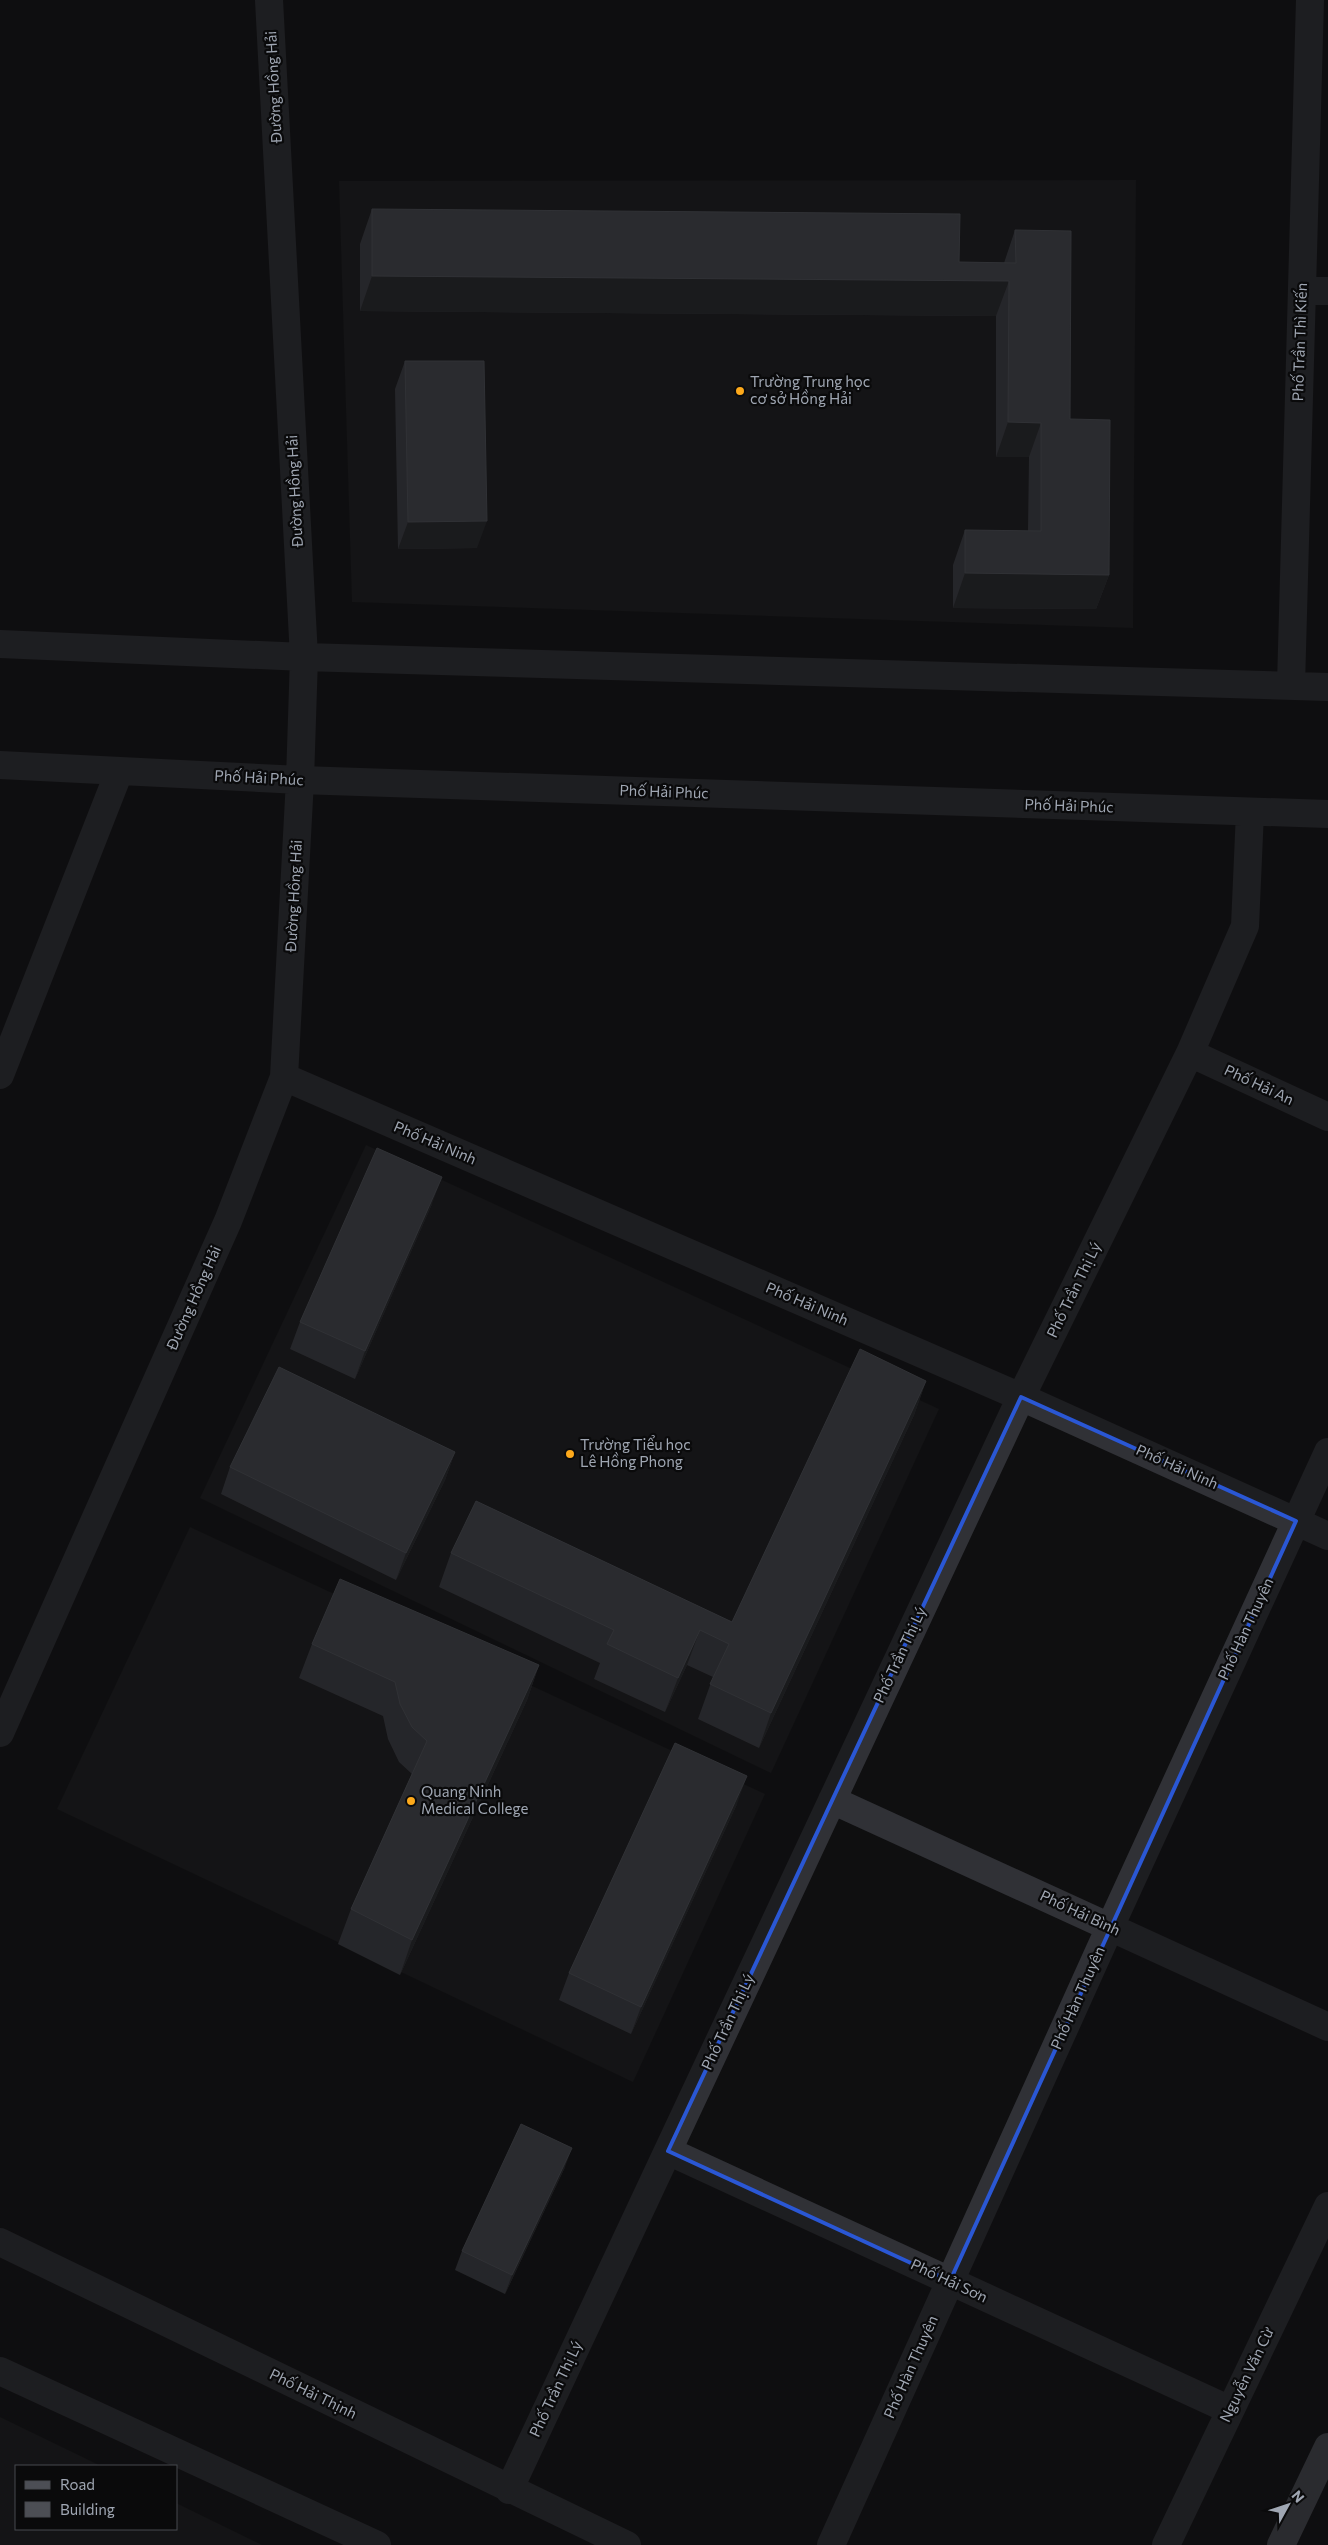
<svg xmlns="http://www.w3.org/2000/svg" width="1328" height="2545" font-family="Commissioner,sans-serif">
  <style>
    .built { fill: #1b1b1d }
    .lines { fill: none; stroke-linecap: round; stroke-linejoin: round }
    .minor { stroke: #303136; stroke-width: 28 }
    .major { stroke: #4c4e55; stroke-width: 28 }
    .wall { fill: #424349 }
    .shaded-wall { fill: #292a2d }
    .building { fill: #4c4e54; stroke: #595c63 }
    .marked { fill: none; stroke: #2a57d4; stroke-width: 4; stroke-linejoin: round }
    .poi-dot { fill: #fda91b; stroke: #0a0a0b; stroke-width: 2 }
    .labels { text-anchor: middle; stroke-width: 4.5; stroke-linejoin: round; paint-order: stroke }
    .street-label { font-size: 15px; fill: #9fa6b2; stroke: #0a0a0b }
    .poi-label { font-size: 15px; fill: #9fa6b2; stroke: #0a0a0b; text-anchor: start }
  </style>
  <rect width="100%" height="100%" fill="#0f0f10"/>
  <path class="built" d="M1136,180L1133,628L352,602L339,181Z
    M366,1145L939,1409L771,1773L200,1498Z
    M190,1527L765,1794L633,2082L57,1809Z
    M0,2417L101,2466H16V2529H176V2503L262,2545H0Z"/>
  <g class="lines">
    <path class="minor" d="M1302,291H1328
      M0,644L304,657L1328,687
      M1291,685L1310,0
      M0,765L300,780L1328,814
      M1190,1053L1328,1117
      M0,1075L119,772
      M284,1077L1021,1397L1328,1536
      M0,1733L228,1221L284,1077L300,780L304,657L269,0
      M832,1800L1328,2027
      M668,2151L1230,2410
      M0,2242L627,2545
      M0,2371L377,2545
      M509,2490L1021,1397L1190,1053L1245,926L1250,812
      M831,2545L1110,1927L1328,1452
      M1166,2545L1328,2206"/>
    <path class="major" d="M1281,2545L1328,2447"/>
  </g>
  <path class="wall" d="M372,209L959,262L1004,263L1015,230L1070,419L1109,575L1096,609L953,608V565L965,530L1028,531L1029,457H996V316L360,311V244Z
    M405,361L477,548L398,549L395,389Z
    M432,1204L355,1379L290,1349L300,1322Z
    M926,1381L914,1415L759,1748L698,1719L713,1677L687,1665L665,1712L594,1679L600,1663L439,1587L451,1553L732,1622Z
    M455,1452L445,1480L396,1580L221,1494L230,1467Z
    M312,1644L539,1665L527,1700L400,1975L338,1944L351,1909L412,1774L399,1762L388,1739L383,1716L299,1678Z
    M737,1804L631,2034L559,2000L569,1973Z
    M565,2167L505,2294L455,2270L462,2251Z"/>
  <path class="shaded-wall" d="M372,276L1009,281L996,316L360,311Z
    M1008,422L1041,423L1029,457H996Z
    M487,521L477,548L398,549L408,522Z
    M965,573L1109,575L1096,609L953,608Z
    M442,1177L432,1204L355,1379L365,1351Z
    M926,1381L914,1415L759,1748L771,1713Z
    M455,1452L445,1480L396,1580L406,1553Z
    M700,1630L687,1665L665,1712L678,1678Z
    M539,1665L527,1700L400,1975L412,1940Z
    M747,1776L737,1804L631,2034L641,2007Z
    M572,2148L565,2167L505,2294L512,2275Z"/>
  <path class="building" d="M372,209L960,214L959,262L1016,263L1015,230L1071,231L1070,419L1110,420L1109,575L965,573V530L1041,531V423L1008,422L1009,281L372,276Z
    M405,361H484L487,521L408,522Z
    M377,1148L442,1177L365,1351L300,1322Z
    M860,1349L926,1381L771,1713L710,1684L729,1644L700,1630L678,1678L607,1644L614,1630L451,1553L476,1501L732,1622Z
    M279,1367L455,1452L406,1553L230,1467Z
    M340,1579L539,1665L412,1940L351,1909L427,1741L412,1727L400,1704L395,1682L312,1644Z
    M675,1743L747,1776L641,2007L569,1973Z
    M521,2124L572,2148L512,2275L462,2251Z"/>
  <path d="M0 0H1328V2545H0ZM1021,1397L1296,1521L950,2281L668,2151Z" fill="#0f0f10" fill-opacity=".55" fill-rule="evenodd"/>
  <path class="marked" d="M1021,1397L1296,1521L950,2281L668,2151Z"/>
  <g class="poi-dot">
    <circle cx="740" cy="391" r="5"/>
    <circle cx="570" cy="1454" r="5"/>
    <circle cx="411" cy="1801" r="5"/>
  </g>
  <g class="labels">
    <g class="street-label">
      <text transform="translate(274 87) rotate(-93)" y="5">Đường Hồng Hải</text>
      <text transform="translate(1300 342) rotate(-88)" y="5">Phố Trần Thì Kiến</text>
      <text transform="translate(295 491) rotate(-93)" y="5">Đường Hồng Hải</text>
      <text transform="translate(259 778) rotate(3)" y="5">Phố Hải Phúc</text>
      <text transform="translate(664 792) rotate(2)" y="5">Phố Hải Phúc</text>
      <text transform="translate(1069 806) rotate(2)" y="5">Phố Hải Phúc</text>
      <text transform="translate(294 896) rotate(-87)" y="5">Đường Hồng Hải</text>
      <text transform="translate(1259 1085) rotate(25)" y="5">Phố Hải An</text>
      <text transform="translate(435 1143) rotate(23)" y="5">Phố Hải Ninh</text>
      <text transform="translate(1074 1290) rotate(-64)" y="5">Phố Trần Thị Lý</text>
      <text transform="translate(194 1298) rotate(-66)" y="5">Đường Hồng Hải</text>
      <text transform="translate(807 1304) rotate(23)" y="5">Phố Hải Ninh</text>
      <text transform="translate(1177 1467) rotate(24)" y="5">Phố Hải Ninh</text>
      <text transform="translate(1246 1629) rotate(-65)" y="5">Phố Hàn Thuyên</text>
      <text transform="translate(900 1655) rotate(-65)" y="5">Phố Trần Thị Lý</text>
      <text transform="translate(1080 1913) rotate(25)" y="5">Phố Hải Bình</text>
      <text transform="translate(1078 1998) rotate(-66)" y="5">Phố Hàn Thuyên</text>
      <text transform="translate(728 2022) rotate(-65)" y="5">Phố Trần Thị Lý</text>
      <text transform="translate(949 2281) rotate(25)" y="5">Phố Hải Sơn</text>
      <text transform="translate(911 2367) rotate(-66)" y="5">Phố Hàn Thuyên</text>
      <text transform="translate(1247 2375) rotate(-64)" y="5">Nguyễn Văn Cừ</text>
      <text transform="translate(556 2389) rotate(-65)" y="5">Phố Trần Thị Lý</text>
      <text transform="translate(313 2394) rotate(26)" y="5">Phố Hải Thịnh</text>
    </g>
    <g class="poi-label">
      <text x="750" y="387">Trường Trung học<tspan x="750" dy="17">cơ sở Hồng Hải</tspan></text>
      <text x="580" y="1450">Trường Tiểu học<tspan x="580" dy="17">Lê Hồng Phong</tspan></text>
      <text x="421" y="1797">Quang Ninh<tspan x="421" dy="17">Medical College</tspan></text>
    </g>
  </g>
  <rect x="15" y="2465" width="162" height="65" fill="#0a0a0b" stroke="#46484e"/>
  <rect x="25" y="2481" width="25" height="8" fill="#4c4e55" stroke="#46484e"/>
  <text x="60" y="2490" font-size="15" fill="#9fa6b2">Road</text>
  <rect x="25" y="2502" width="25" height="15" fill="#4c4e54" stroke="#46484e"/>
  <text x="60" y="2515" font-size="15" fill="#9fa6b2">Building</text>
  <g transform="translate(1288 2505) rotate(50)" stroke="#0a0a0b" stroke-width="4" paint-order="stroke">
  <path d="M0-4L9 19L0 12L-9 19Z" fill="#9fa6b2"/>
  <text y="-8" font-size="14" font-weight="bold" text-anchor="middle" fill="#9fa6b2">N</text>
  </g>
</svg>
